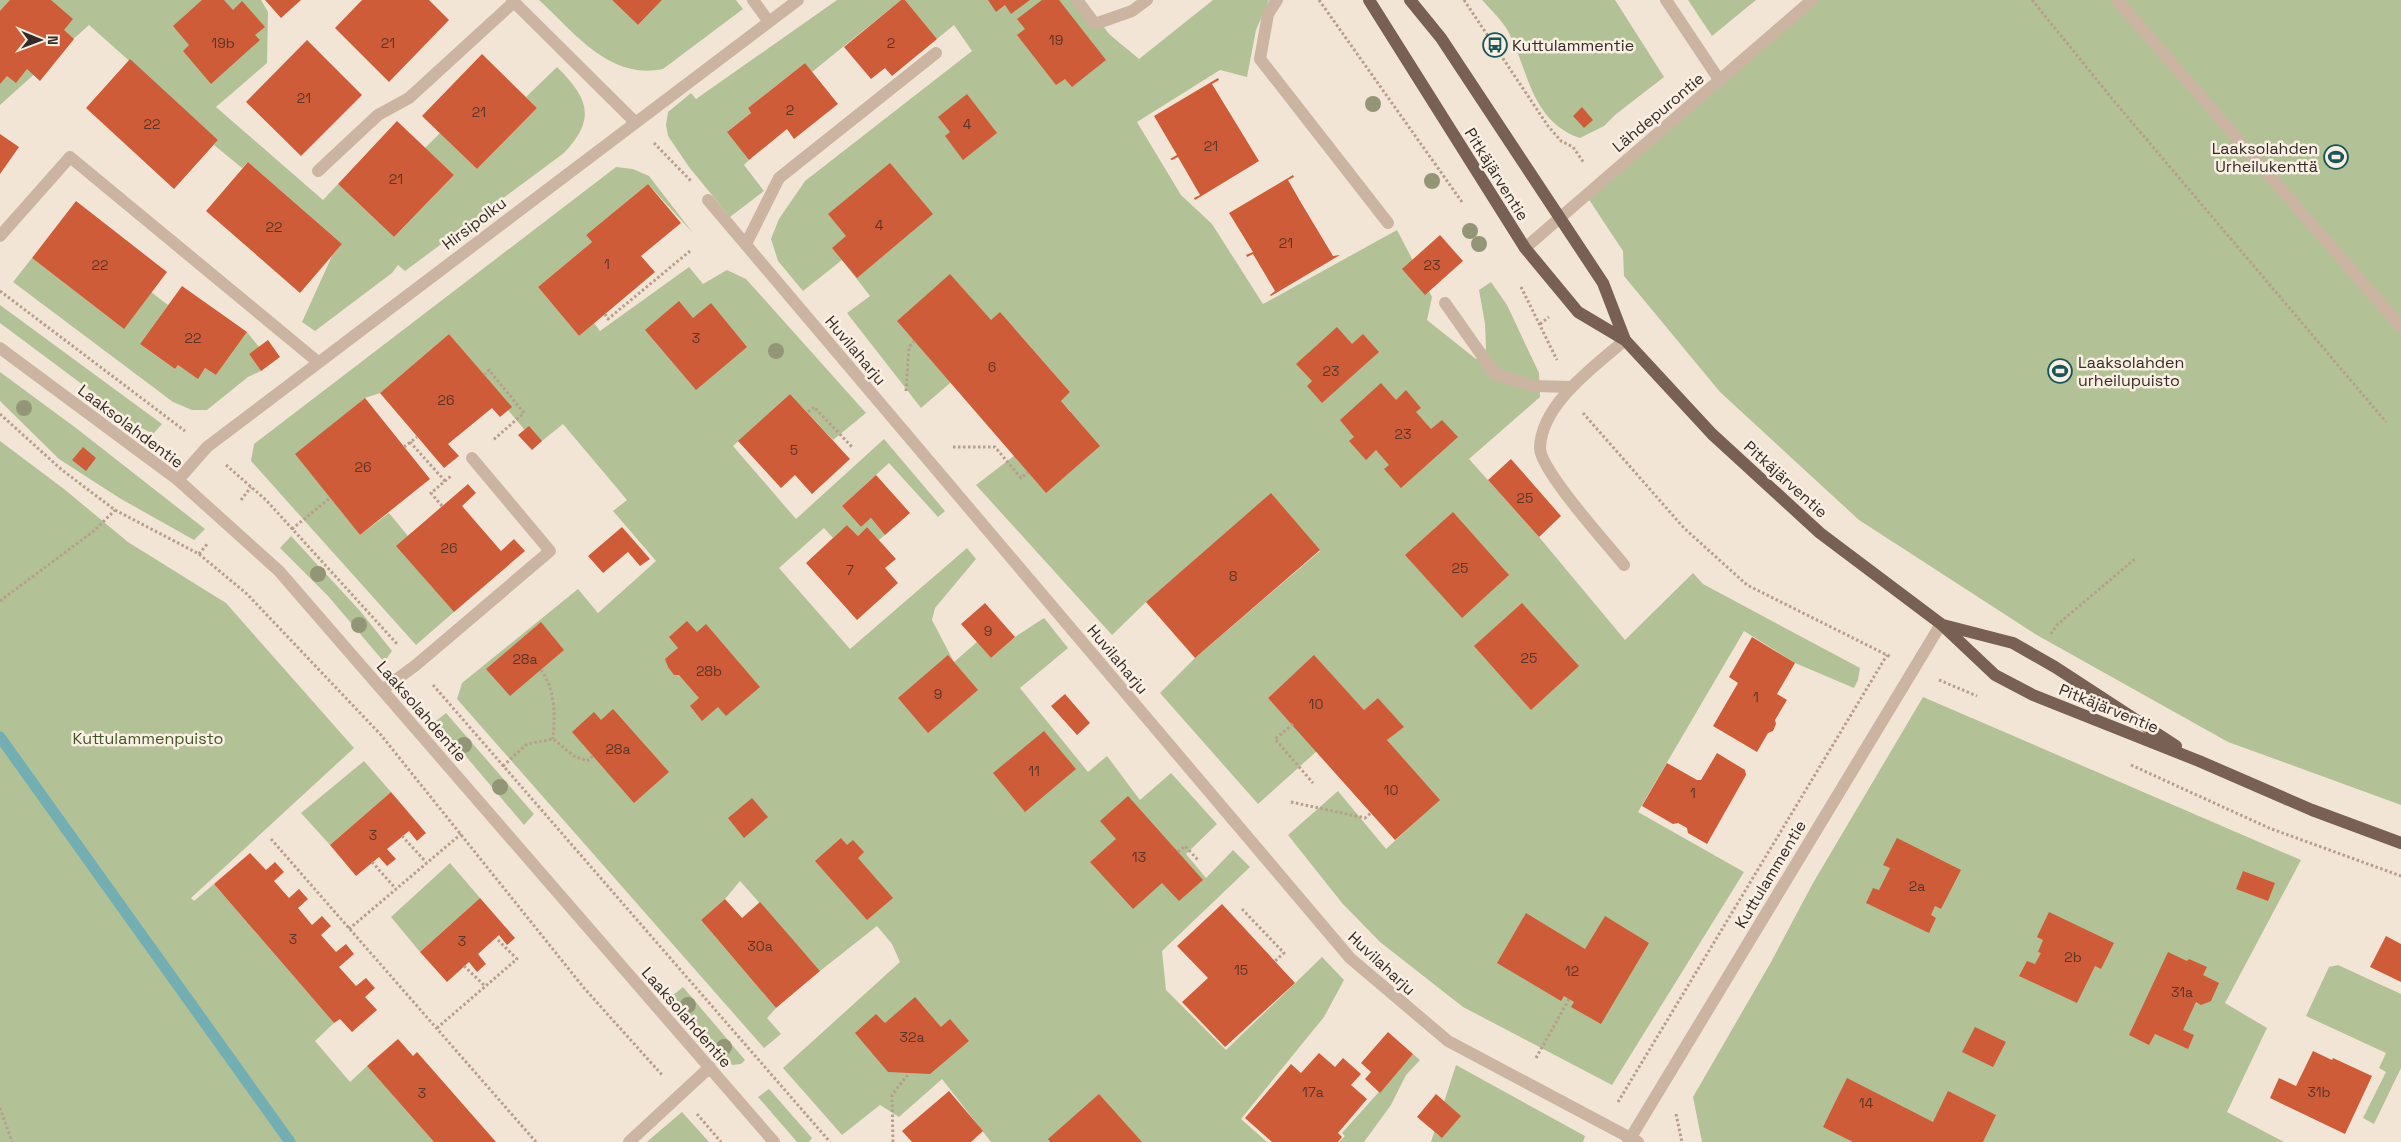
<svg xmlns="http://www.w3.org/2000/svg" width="2401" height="1142" font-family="'Space Grotesk',sans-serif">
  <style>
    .green { fill: #b3c296 }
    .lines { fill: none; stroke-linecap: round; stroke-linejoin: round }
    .stream { stroke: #73afb2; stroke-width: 11 }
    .building { fill: #cf5c38 }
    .path { stroke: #b79e8c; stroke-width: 3; stroke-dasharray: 2.5 2.5; stroke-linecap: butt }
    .minor { stroke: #cbb5a2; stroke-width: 12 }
    .major { stroke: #786054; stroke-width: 12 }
    .tree { fill: #939676 }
    .labels { text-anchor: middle; stroke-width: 5; stroke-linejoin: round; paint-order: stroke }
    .number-label { font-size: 14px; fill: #5c362a }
    .poi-label { font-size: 16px; fill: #352a25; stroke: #faefe3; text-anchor: start }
    .street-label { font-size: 16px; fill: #352a25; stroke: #faefe3 }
    .park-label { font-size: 16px; fill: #445527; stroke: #faefe3 }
  </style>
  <rect width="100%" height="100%" fill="#f3e5d6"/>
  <path class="green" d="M0,0H261L268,12L267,63L216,107L323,200L338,184L394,237L454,175L425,148L440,133L477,169L537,108L526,97L557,67C588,98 597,118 564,153L405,271L398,265L392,273L315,331L302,322L332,256L342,244L248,162L242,168L214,145L218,140L89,25L0,105Z
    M539,0H612L638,25L662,0H736L743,9L663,69C609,80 575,33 539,0Z
    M837,0H901L812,72L805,63L748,108L751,113L728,131L749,160L744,165L764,191L730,217L689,167L668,136L666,125L668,112L691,93L696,99Z
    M905,0H1084L1109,34L1139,59L1213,0H1269L1256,30L1247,77L1220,70L1137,122L1181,195L1212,224L1263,304L1397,230L1432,297L1427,320L1476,359L1486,349L1485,324L1479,290L1491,282L1507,305L1539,373L1540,397L1469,459L1539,537L1625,640L1693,573L1703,584L1860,668L1858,680L1854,688L1795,663L1744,631L1638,812L1744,872L1612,1085L1463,1007L1380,942L1342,903L1288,835L1338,791L1386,849L1439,800L1387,740L1403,727L1378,698L1364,710L1314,656L1268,698L1317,751L1258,804L1160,693L1195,658L1320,551L1271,494L1146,602L1112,635L976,485L1071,412L1061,401L1070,392L1014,328L921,408L847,313L870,296L842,260L803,291L778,261L771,239L779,219L805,181L972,51L954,25L937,39Z
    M1482,0H1615L1664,77L1615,115L1604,126L1580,138C1531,121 1529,72 1509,33C1503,21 1491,10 1482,0Z
    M1688,0H1756L1712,36Z
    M1812,0H2401V805L2228,742L2035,634L1859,520L1720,392L1624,276L1623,251L1586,195Z
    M616,167L633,169L649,176L693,233L648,184L586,235L592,242L538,287L579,336L594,323L600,331L689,267L703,284L727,270L746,279L866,413L833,440L790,394L733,446L796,519L884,439L945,511L938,517L889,463L842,506L861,527L871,518L885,535L879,540L867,527L858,536L847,525L833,538L824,528L779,568L850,649L967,548L976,559L935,608L932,620L954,662L977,642L991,658L1015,637L1044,618L1068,648L1020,688L1088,772L1107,756L1140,800L1171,773L1217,824L1186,854L1206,878L1233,850L1250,867L1162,951L1166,990L1226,1050L1322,957L1344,980L1324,1017L1241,1119L1267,1142H991L942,1079L899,1117L880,1105L842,1135L783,1068L900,962L892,944L877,926L820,971L740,881L725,899L701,920L776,1008L767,1018L781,1034L764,1048L457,699L462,683L578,589L598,613L656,561L613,511L627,500L563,424L537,445L508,410L511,407L449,334L380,393L365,398L296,454L360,535L389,513L408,536L397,546L454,612L416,645L251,461L254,444Z
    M32,258L123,328L151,292L168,305L140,344L175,369L178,365L198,378L205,368L216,375L247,332L259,347L249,354L261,371L248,377L207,410H192L173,402L13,282Z
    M0,305L162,424L153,434L138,426L0,323Z
    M0,372L76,428L205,529L194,540L121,499L59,459L0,401Z
    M0,441L64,489L128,542L226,603L354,748L191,898L194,901L214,884L334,1023L315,1041L350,1082L367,1066L434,1142H0Z
    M291,536L361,612L392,651L384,662L328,596L280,548Z
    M1923,697L2301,860L2225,1003L2267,1028L2227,1112L2284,1142H1702L1693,1097L1771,962L1813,883Z
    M446,713L534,814L524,825L436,721Z
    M364,761L391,792L330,845L301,813Z
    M450,863L480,898L420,952L391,917Z
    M2338,965L2401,994V1068L2374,1124L2363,1118L2386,1072L2379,1068L2386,1053L2306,1016L2329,967Z
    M683,987L745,1060L741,1064L732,1065L672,996Z
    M1413,1054L1420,1060L1406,1075L1391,1105L1364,1142H1339L1345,1136L1342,1133Z
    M1456,1065L1585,1136L1583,1142H1431Z
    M769,1089L812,1138L809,1142H797L758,1097Z
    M682,1112L709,1142H647L649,1140Z"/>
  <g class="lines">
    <path class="stream" d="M0,737L290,1142"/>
  </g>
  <path class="building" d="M10,0H51L73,19L64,30L74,39L40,81L27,69L16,83L7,76L0,84V11Z
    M202,0H224L233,10L242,1L265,27L255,35L260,40L211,84L183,51L189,45L173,26Z
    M265,0H301L281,18Z
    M362,0H429L449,20L389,82L335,28Z
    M612,0H662L638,25Z
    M901,0H905L937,39L892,76L885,68L871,79L844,47Z
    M988,0H1030L1011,14L1005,5L996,12Z
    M1042,0H1059L1106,60L1072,87L1065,79L1056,85L1017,35L1025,29L1017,19Z
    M307,40L362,95L301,156L246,102Z
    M482,54L537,108L477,169L422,116Z
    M130,59L218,140L174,189L86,108Z
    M805,63L838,104L794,139L787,129L749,160L727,132L751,113L748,108Z
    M1218,78L1219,80L1212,84L1259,161L1195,200L1194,198L1200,195L1178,157L1172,160L1170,159L1177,155L1154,116Z
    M967,94L997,133L963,160L945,136L950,132L938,117Z
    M1582,107L1593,120L1584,128L1573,116Z
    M397,121L454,175L394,237L338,184Z
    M0,134L19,147L0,174Z
    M248,162L342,244L300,293L206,211Z
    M890,163L933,214L857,278L832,248L846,236L828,214Z
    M1293,175L1294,177L1288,180L1300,201L1333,256L1340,255L1271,296L1270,295L1275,291L1253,254L1247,257L1246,255L1253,252L1229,213Z
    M648,184L681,223L641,256L655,272L579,336L538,287L592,242L586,235Z
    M76,201L167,272L124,329L32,258Z
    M1440,235L1463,261L1425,295L1402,269Z
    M950,274L991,320L1000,312L1070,392L1061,401L1100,446L1046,493L897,321Z
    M182,286L247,332L216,375L205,368L198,379L178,365L175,369L140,344Z
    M679,301L693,318L711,303L747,347L696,390L645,330Z
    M1337,327L1352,344L1363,334L1379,352L1322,403L1307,386L1312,381L1296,364Z
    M449,334L512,407L500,417L492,408L448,444L459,456L444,468L380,393Z
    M268,340L280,357L261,371L249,354Z
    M1381,383L1396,400L1406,390L1421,408L1416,412L1431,429L1442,420L1458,437L1401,488L1384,469L1389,465L1376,450L1366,460L1349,441L1354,437L1340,420Z
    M790,394L850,459L812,494L795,475L781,488L738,441Z
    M365,398L430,479L360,535L295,454Z
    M529,426L542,441L532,450L518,435Z
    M83,447L96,458L86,471L72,460Z
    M1511,459L1561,516L1539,537L1488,480Z
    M876,475L910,513L885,535L871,518L861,527L842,506Z
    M468,484L476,493L462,506L501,551L514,539L525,551L454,612L396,546Z
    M1271,493L1320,550L1195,658L1146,602Z
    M1453,512L1509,575L1462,618L1405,555Z
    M847,525L858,536L867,527L896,559L885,568L898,583L857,620L806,563Z
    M622,527L650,559L640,566L628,552L603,573L588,556Z
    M985,603L1015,637L991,658L961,624Z
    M1522,603L1579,666L1531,710L1474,646Z
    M687,621L697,632L706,624L760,687L726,716L718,707L702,721L690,706L699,698L679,675H674L668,667L665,659L678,648L669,637Z
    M541,622L564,650L510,696L486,669Z
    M1752,637L1795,663L1777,694L1787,700L1775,720L1776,724L1773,731L1768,733L1757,752L1713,726L1738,683L1729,677Z
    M948,655L978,690L928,733L898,698Z
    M1314,655L1364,710L1378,698L1404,727L1387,740L1440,800L1395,840L1268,698Z
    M1065,694L1090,723L1077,735L1051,706Z
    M613,709L669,772L634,803L572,732L594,712L601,720Z
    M1044,731L1076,769L1025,812L993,773Z
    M1717,753L1745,770L1746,775L1707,844L1688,833L1687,828L1678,823L1673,824L1642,806L1667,763L1697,780H1701Z
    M391,792L426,833L417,841L409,831L387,849L396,859L387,866L379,857L356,876L330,845Z
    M1128,796L1203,880L1179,901L1162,883L1133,909L1090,862L1116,839L1100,821Z
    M752,798L768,817L744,838L728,818Z
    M841,838L847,845L853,840L864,852L858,858L893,898L867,920L815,861Z
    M1897,838L1961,870L1941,909L1935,906L1931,915L1936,918L1929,933L1866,903L1873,888L1879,890L1890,868L1883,865Z
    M250,853L266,870L275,862L284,872L274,881L289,898L299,889L308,899L298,908L312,925L322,916L331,926L321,935L336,952L346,944L354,954L339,967L356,986L366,978L375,988L365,997L377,1010L352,1032L340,1019L334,1023L214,884Z
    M2243,871L2275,883L2268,901L2236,889Z
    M480,898L515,938L507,945L499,935L478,954L486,964L477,972L469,962L447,982L420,952Z
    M725,899L742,918L760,902L820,971L776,1008L701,920Z
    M1222,904L1295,983L1225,1047L1182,1002L1208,978L1177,946Z
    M2049,912L2114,943L2101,969L2095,966L2077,1003L2019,976L2027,961L2035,964L2041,953L2038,952L2043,940L2037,937Z
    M1526,913L1585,949L1605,916L1649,943L1601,1024L1571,1007L1574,1002L1564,996L1561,1001L1497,963Z
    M2386,936L2401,944V982L2370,967Z
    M2168,952L2187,961L2189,959L2207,967L2203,975L2219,983L2211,1001L2201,1005L2196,1002L2183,1030L2194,1035L2188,1049L2155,1034L2149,1045L2129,1035Z
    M915,997L941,1027L950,1019L969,1041L930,1074L888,1072L855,1033L876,1014L885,1023Z
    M1975,1027L2006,1042L1993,1067L1962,1052Z
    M1388,1032L1413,1054L1380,1093L1365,1079L1371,1072L1361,1063Z
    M398,1039L413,1056L417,1052L496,1142H434L367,1066Z
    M2313,1051L2332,1060L2333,1058L2372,1076L2345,1134L2270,1098L2279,1078L2296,1086Z
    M1319,1053L1335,1067L1343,1058L1361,1074L1351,1085L1367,1099L1338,1133L1342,1137L1338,1142H1272L1245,1118L1291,1064L1301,1073Z
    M1847,1078L1933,1122L1948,1091L1996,1115L1983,1142H1853L1823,1127Z
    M949,1091L983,1131L971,1142H912L902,1131Z
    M1099,1094L1142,1142H1050L1048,1139Z
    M1436,1094L1461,1116L1442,1138L1417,1117Z"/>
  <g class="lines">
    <path class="path" d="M1319,0L1462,202
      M1464,0L1548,126L1561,141L1573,147L1584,163
      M2032,0L2114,101L2386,422
      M654,143L691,181
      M1521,287L1557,360
      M0,291L185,431
      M605,314L608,319L690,251
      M1540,324L1549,317
      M484,375L489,370L524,413L492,441
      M906,391L909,347L914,341
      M808,412L814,407L853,448
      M1583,413L1684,528L1747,585L1891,657
      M0,414L62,470L115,510L199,554L247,594L381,735L584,988L663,1076
      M410,442L445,481
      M404,447L417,437
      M953,447H995L1021,478L1028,472
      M226,465L266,500L398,645
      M241,500L251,487
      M442,506L431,493L451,476
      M292,529L330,498
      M199,554L208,543
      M0,601L95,530L115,510
      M2051,634L2057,625L2136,558
      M541,670C556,691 555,715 553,739
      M1939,680L1977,696
      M433,685L830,1142
      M1293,724L1275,739L1313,783
      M2131,765L2269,828L2401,876
      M503,766L527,744L553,739L574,756L587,761L593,756
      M1291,802L1365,818L1371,813
      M402,836L426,862
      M271,839L536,1142
      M1178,852L1185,846L1198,860
      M372,862L396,889
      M1242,909L1284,953L1275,961
      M349,929L461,834
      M464,966L485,986
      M437,1028L517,959L496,938
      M1536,1058L1569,999
      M1618,1102L1887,655
      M0,1108L12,1142
      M697,1114L721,1142
      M1676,1114L1682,1142
      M893,1142L892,1095L909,1073"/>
    <path class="minor" d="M512,0L635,122
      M753,0L769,22
      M1077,0L1095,24L1132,11L1147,0
      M1277,0L1268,14L1260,59L1388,223
      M1666,0L1720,81
      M2117,0L2401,327
      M318,171L378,115L409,98L514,2
      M708,200L1350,958L1448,1041L1638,1142
      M0,236L70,157L318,362
      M746,244L779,178L936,53
      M1525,248L1812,0
      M1445,303L1495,374L1534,386L1571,387
      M0,348L178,480L279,571L774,1142
      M178,480L207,447L798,0
      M1624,565C1608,545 1540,470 1540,448C1541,404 1595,366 1625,340
      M382,690L416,665L550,551L472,458
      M629,1142L710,1067
      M1628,1142L1941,624"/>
    <path class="major" d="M1369,0L1525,248L1578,312L1625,340L1712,434L1820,533L1941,624L1995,675L2033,695L2199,761L2312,810L2401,843
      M1410,0L1441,38L1603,283L1625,340
      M1943,625L2013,643L2055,667L2176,746"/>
  </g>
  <g class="tree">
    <circle cx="1373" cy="104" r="8"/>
    <circle cx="1432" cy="181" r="8"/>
    <circle cx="1470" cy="231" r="8"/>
    <circle cx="1479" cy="244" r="8"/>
    <circle cx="776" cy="351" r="8"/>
    <circle cx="24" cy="408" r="8"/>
    <circle cx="318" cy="574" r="8"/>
    <circle cx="359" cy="625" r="8"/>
    <circle cx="464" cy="745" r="8"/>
    <circle cx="500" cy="787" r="8"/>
    <circle cx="688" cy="1005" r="8"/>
    <circle cx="724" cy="1047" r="8"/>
  </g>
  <defs>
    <g id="bus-ring" transform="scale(1.25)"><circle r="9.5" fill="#faefe3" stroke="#185559" stroke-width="1.5"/><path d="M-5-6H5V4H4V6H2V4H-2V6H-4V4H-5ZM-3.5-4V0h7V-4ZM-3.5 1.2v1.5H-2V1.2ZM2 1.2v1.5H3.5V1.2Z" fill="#185559"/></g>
    <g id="stadium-ring" transform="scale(1.25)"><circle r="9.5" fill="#faefe3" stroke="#185559" stroke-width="1.5"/><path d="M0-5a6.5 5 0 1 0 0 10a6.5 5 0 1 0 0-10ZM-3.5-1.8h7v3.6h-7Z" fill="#185559"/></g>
  </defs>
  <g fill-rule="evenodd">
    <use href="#bus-ring" x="1495" y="45"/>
    <use href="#stadium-ring" x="2336" y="157"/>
    <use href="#stadium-ring" x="2060" y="371"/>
  </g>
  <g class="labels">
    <g class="number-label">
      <text x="1056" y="45">19</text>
      <text x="223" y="48">19b</text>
      <text x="388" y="48">21</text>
      <text x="891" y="48">2</text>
      <text x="304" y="103">21</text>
      <text x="790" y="115">2</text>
      <text x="479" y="117">21</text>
      <text x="152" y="129">22</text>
      <text x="967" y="129">4</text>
      <text x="1211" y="151">21</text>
      <text x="396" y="184">21</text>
      <text x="879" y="230">4</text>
      <text x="274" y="232">22</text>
      <text x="1286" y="248">21</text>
      <text x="607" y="269">1</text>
      <text x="100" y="270">22</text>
      <text x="1432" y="270">23</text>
      <text x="193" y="343">22</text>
      <text x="696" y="343">3</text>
      <text x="992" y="372">6</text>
      <text x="1331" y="376">23</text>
      <text x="446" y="405">26</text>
      <text x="1403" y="439">23</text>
      <text x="794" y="455">5</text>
      <text x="363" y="472">26</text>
      <text x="1525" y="503">25</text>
      <text x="449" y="553">26</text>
      <text x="1460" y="573">25</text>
      <text x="850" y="575">7</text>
      <text x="1233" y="581">8</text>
      <text x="988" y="636">9</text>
      <text x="1529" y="663">25</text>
      <text x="525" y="664">28a</text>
      <text x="709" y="676">28b</text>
      <text x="938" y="699">9</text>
      <text x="1756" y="702">1</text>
      <text x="1316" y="709">10</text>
      <text x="618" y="754">28a</text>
      <text x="1034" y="776">11</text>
      <text x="1391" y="795">10</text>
      <text x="1693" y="798">1</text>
      <text x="373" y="840">3</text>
      <text x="1139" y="862">13</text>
      <text x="1917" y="891">2a</text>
      <text x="293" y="944">3</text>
      <text x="462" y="946">3</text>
      <text x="760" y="951">30a</text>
      <text x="2073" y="962">2b</text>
      <text x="1241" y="975">15</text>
      <text x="1572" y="976">12</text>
      <text x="2182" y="997">31a</text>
      <text x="912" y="1042">32a</text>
      <text x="1313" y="1097">17a</text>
      <text x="2319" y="1097">31b</text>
      <text x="422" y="1098">3</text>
      <text x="1866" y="1108">14</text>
    </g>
    <g class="poi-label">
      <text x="1512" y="51">Kuttulammentie</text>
      <text x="2318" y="154" text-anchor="end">Laaksolahden<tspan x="2318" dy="18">Urheilukenttä</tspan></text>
      <text x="2078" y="368">Laaksolahden<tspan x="2078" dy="18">urheilupuisto</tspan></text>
    </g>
    <g class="street-label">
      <text transform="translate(1658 112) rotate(-40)" y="6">Lähdepurontie</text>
      <text transform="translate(1497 174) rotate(58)" y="6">Pitkäjärventie</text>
      <text transform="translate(474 223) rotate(-37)" y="6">Hirsipolku</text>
      <text transform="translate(856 350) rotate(50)" y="6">Huvilaharju</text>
      <text transform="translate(131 426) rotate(37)" y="6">Laaksolahdentie</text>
      <text transform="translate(1786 479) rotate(42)" y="6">Pitkäjärventie</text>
      <text transform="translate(1118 659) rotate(50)" y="6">Huvilaharju</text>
      <text transform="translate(2109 708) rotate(22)" y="6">Pitkäjärventie</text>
      <text transform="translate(422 711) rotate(49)" y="6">Laaksolahdentie</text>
      <text transform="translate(1770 874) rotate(-59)" y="6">Kuttulammentie</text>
      <text transform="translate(1382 963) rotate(43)" y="6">Huvilaharju</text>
      <text transform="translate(687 1017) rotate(49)" y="6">Laaksolahdentie</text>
    </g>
    <g class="park-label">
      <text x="148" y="744">Kuttulammenpuisto</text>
    </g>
  </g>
  <g transform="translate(40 40) rotate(91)" stroke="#faefe3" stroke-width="4" paint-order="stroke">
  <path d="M0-4L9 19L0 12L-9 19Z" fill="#352a25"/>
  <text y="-8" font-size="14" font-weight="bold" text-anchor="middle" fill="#352a25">N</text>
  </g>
</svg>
